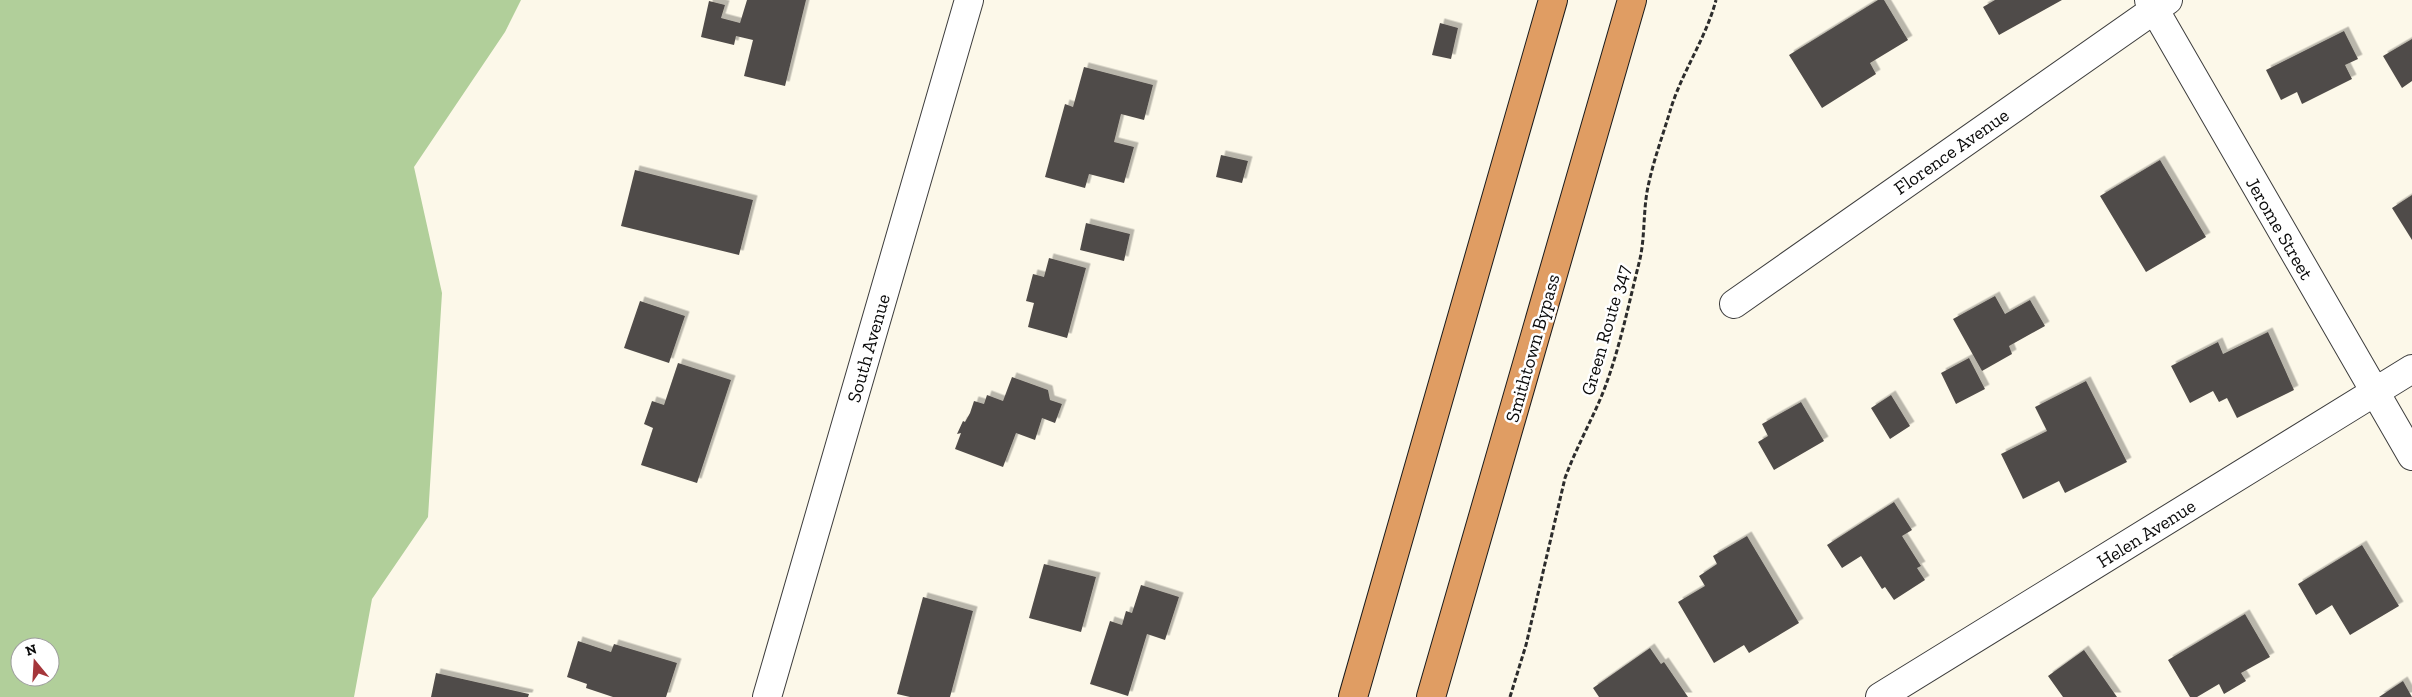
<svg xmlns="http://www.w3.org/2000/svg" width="2412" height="697" font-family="'Zilla Slab',serif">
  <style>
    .forest { fill: #b1cf9a; fill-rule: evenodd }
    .building { fill: #504b48; filter: url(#shadow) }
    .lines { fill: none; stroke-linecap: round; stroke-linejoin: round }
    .minor-casing { stroke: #3d3d3d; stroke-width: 30 }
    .highway-casing { stroke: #1b1b1b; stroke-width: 30 }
    .path { stroke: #2c2c2c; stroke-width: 3; stroke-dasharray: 5 2.5; stroke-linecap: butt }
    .minor { stroke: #fff; stroke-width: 28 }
    .highway { stroke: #e09d63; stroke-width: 28 }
    .labels { text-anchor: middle; stroke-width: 5; stroke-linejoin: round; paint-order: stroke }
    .street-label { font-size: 19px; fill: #0a0a0a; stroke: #fff }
  </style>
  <defs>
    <filter id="shadow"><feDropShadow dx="4.5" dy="-4.5" stdDeviation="0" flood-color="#0004"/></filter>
  </defs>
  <rect width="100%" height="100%" fill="#fcf8e9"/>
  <path class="forest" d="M0,0H521L505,32L414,167L442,293L428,517L372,599L354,697H0ZM20,647H50V677H20Z"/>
  <path class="building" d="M747,0H806L785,86L744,76L753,40L736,36L734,45L701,37L709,1L725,5L721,18L740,23Z
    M1878,0H1884L1908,40L1870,63L1876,74L1822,108L1789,55Z
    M1995,0H2062L1999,35L1983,7Z
    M1440,23L1458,28L1451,59L1432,55Z
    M2344,31L2358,59L2345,65L2352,79L2302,104L2297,92L2281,100L2266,70Z
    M2412,39V81L2402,88L2383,56Z
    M1084,67L1153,85L1144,120L1121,114L1114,142L1134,147L1124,183L1089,174L1085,188L1045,177L1065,104L1073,107Z
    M1221,155L1248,161L1242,183L1216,177Z
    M2160,160L2206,237L2146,272L2100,196Z
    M635,170L753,200L739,255L621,226Z
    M2412,195V240L2392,208Z
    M1086,223L1130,234L1124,261L1080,250Z
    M1049,258L1086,268L1067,338L1028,327L1034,303L1026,301L1033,274L1044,277Z
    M1995,296L2005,314L2030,300L2045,326L2009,346L2012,354L1982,371L1953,319Z
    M640,301L685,316L669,363L624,348Z
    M2268,332L2294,390L2237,418L2227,398L2219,402L2213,391L2190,403L2171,366L2218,342L2223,354Z
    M1969,358L1985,389L1956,404L1941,373Z
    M678,363L731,380L697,483L641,465L653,428L644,424L652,401L664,405Z
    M1012,377L1048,390L1050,400L1062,404L1055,423L1042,418L1035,440L1016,433L1003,467L955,449L961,433L957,434L963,421L965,422L970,413L974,401L984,404L987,395L1003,401Z
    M2086,381L2127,462L2065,493L2059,481L2023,499L2001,454L2047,431L2035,407Z
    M1891,395L1910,426L1890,439L1871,408Z
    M1801,402L1824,441L1774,470L1758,442L1768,436L1762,424Z
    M1894,502L1912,530L1902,536L1921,566L1917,568L1925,580L1894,600L1885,587L1882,589L1861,556L1842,568L1827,545Z
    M1747,536L1799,623L1749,653L1744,645L1714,663L1678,602L1705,586L1699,576L1717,564L1713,556Z
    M2362,545L2399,606L2350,635L2332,605L2316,615L2298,584Z
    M1044,564L1096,577L1081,632L1029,618Z
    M1141,585L1179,597L1165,640L1147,634L1128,696L1090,684L1110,621L1122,625L1126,611L1132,613Z
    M923,597L973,611L950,697H910L897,694Z
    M2245,614L2270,657L2241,673L2246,681L2224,694L2219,684L2197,697H2190L2168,660Z
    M578,641L611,652L614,644L677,663L666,697H613L586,688L587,684L567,677Z
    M1650,648L1661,664L1664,662L1688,697H1599L1593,688Z
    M2084,650L2117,697H2063L2048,676Z
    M436,673L529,694L528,697H431Z
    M2403,681L2412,697H2379Z"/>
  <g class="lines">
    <g class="minor-casing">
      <path id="minor" d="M2149,0L2412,456
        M1734,304L2168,0
        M767,697L969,0
        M1880,697L2412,369"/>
    </g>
    <g class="highway-casing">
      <path id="highway" d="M1353,697L1553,0
        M1431,697L1632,0"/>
    </g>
    <path class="path" d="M1510,697L1526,645L1565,478C1575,451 1588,427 1599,402C1617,361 1628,307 1639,263C1645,240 1643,216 1647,192C1652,164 1663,135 1671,108C1683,70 1706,38 1716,0"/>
    <use href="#minor" class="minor"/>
    <use href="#highway" class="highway"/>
  </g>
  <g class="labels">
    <g class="street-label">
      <text transform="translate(1951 151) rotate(-35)" y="7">Florence Avenue</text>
      <text transform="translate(2280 228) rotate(60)" y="7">Jerome Street</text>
      <text transform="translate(1605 330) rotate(-74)" y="7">Green Route 347</text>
      <text transform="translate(868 348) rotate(-74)" y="7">South Avenue</text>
      <text transform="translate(1532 348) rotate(-74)" y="7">Smithtown Bypass</text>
      <text transform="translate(2146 533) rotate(-32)" y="7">Helen Avenue</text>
    </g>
  </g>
  <g transform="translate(35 662) rotate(342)"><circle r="24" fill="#ffffff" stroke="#9d9d9d"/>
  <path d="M0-4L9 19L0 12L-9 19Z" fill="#a5363a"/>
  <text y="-8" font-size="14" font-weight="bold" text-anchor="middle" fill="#0a0a0a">N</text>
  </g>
</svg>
